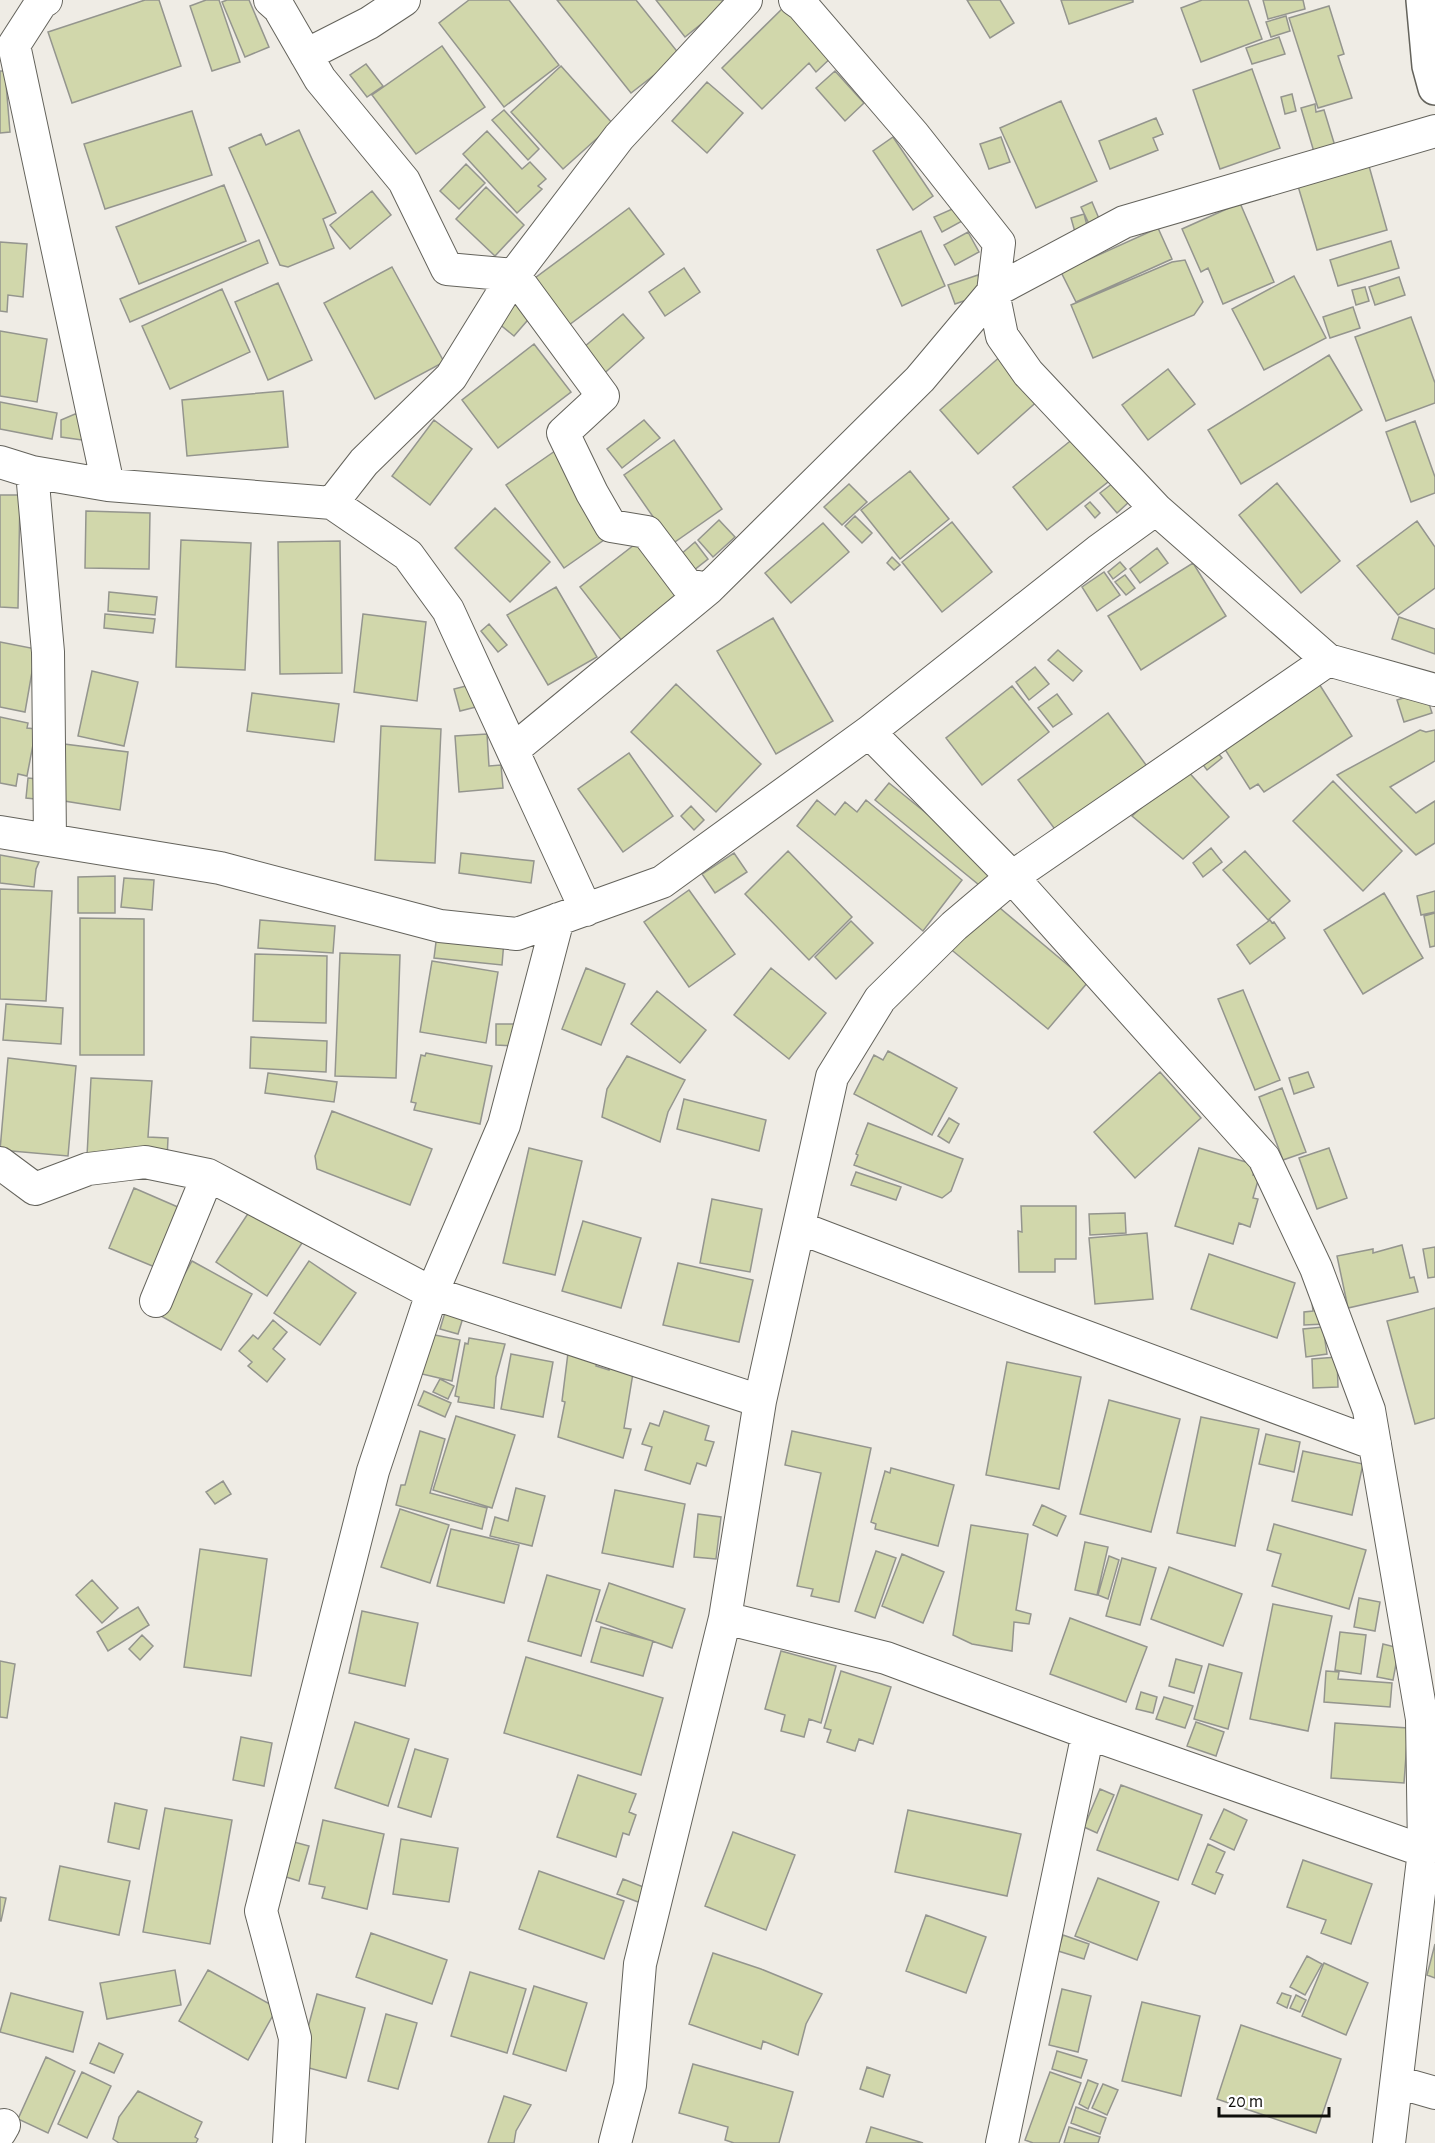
<svg xmlns="http://www.w3.org/2000/svg" width="1435" height="2143" font-family="'Alegreya Sans',sans-serif">
  <style>
    .building { fill: #d1d7ab; stroke: #94958e; stroke-width: 1.5 }
    .lines { fill: none; stroke-linecap: round; stroke-linejoin: round }
    .street-casing { stroke: #64635c; stroke-width: 34 }
    .secondary-casing { stroke: #64635c; stroke-width: 36 }
    .street { stroke: #fff; stroke-width: 32 }
    .secondary { stroke: #fff; stroke-width: 33 }
  </style>
  <rect width="100%" height="100%" fill="#efece5"/>
  <path class="building" d="M145,0H159L181,66L72,103L48,32Z
    M206,0H219L240,62L212,71L190,6Z
    M227,0H249L269,47L245,57L222,2Z
    M469,0H509L559,65L504,107L439,23Z
    M557,0H636L680,55L631,93Z
    M656,0H731L685,37Z
    M967,0H1000L1014,23L990,38Z
    M1061,0H1133V2L1069,24Z
    M1202,0H1248L1262,39L1201,62L1181,8Z
    M1263,0H1303L1305,9L1268,19Z
    M787,4L836,53L816,72L809,63L762,109L722,68Z
    M1329,6L1344,54L1338,56L1352,98L1318,108L1289,18Z
    M1286,16L1290,31L1271,37L1266,22Z
    M1279,37L1285,54L1252,64L1246,48Z
    M442,46L485,107L416,154L372,95Z
    M366,64L383,86L367,97L350,75Z
    M561,66L613,124L563,169L511,112Z
    M1252,69L1280,148L1220,169L1193,90Z
    M0,71H5L10,132L0,133Z
    M835,71L864,103L845,121L816,88Z
    M707,82L743,113L707,153L672,121Z
    M1292,94L1296,111L1285,114L1281,97Z
    M1061,101L1097,181L1036,208L1000,128Z
    M1315,104L1316,112L1324,110L1335,146L1314,152L1301,108Z
    M504,110L539,149L528,160L492,120Z
    M192,111L212,175L105,209L84,144Z
    M1156,118L1163,134L1153,138L1158,150L1110,169L1099,141Z
    M299,130L336,213L323,219L334,248L288,267L280,265L229,148L261,134L266,145Z
    M487,131L522,169L530,162L546,179L538,186L542,189L517,213L463,154Z
    M893,137L933,196L913,210L873,151Z
    M1001,137L1010,162L989,169L980,144Z
    M466,164L485,183L459,209L440,191Z
    M1369,166L1387,230L1317,250L1298,186Z
    M224,185L246,241L139,284L116,227Z
    M486,187L524,225L495,256L456,219Z
    M372,191L391,215L350,249L330,225Z
    M1092,202L1100,221L1090,226L1081,207Z
    M1240,203L1274,282L1223,304L1208,268L1201,272L1182,229Z
    M957,207L964,220L942,232L934,217Z
    M629,208L664,254L565,328L531,281Z
    M1084,214L1088,229L1075,232L1071,218Z
    M1158,228L1172,259L1076,302L1061,272Z
    M921,231L945,286L902,306L877,250Z
    M968,232L979,252L955,265L944,245Z
    M259,240L268,263L130,322L120,299Z
    M1391,241L1399,268L1338,286L1330,260Z
    M0,242L27,244L23,297L8,295L7,312L0,311Z
    M1185,260L1203,302L1194,315L1093,358L1071,305L1172,262Z
    M392,267L444,362L375,399L324,303Z
    M684,268L700,292L665,316L649,292Z
    M978,275L984,294L955,304L948,285Z
    M1294,276L1326,338L1264,370L1232,309Z
    M1399,277L1405,295L1375,305L1369,287Z
    M278,283L312,360L268,380L235,302Z
    M1365,287L1369,301L1356,305L1352,290Z
    M222,289L250,352L170,389L142,326Z
    M518,301L533,314L514,336L498,323Z
    M1353,307L1360,328L1330,338L1323,317Z
    M623,314L644,338L599,378L577,353Z
    M1411,317L1435,383V403L1386,421L1355,337Z
    M0,331L47,339L37,402L0,396Z
    M534,344L571,392L498,448L462,400Z
    M1003,354L1041,398L978,454L940,410Z
    M1329,355L1362,410L1241,484L1208,430Z
    M1168,369L1195,404L1148,440L1122,405Z
    M283,391L288,447L187,456L182,400Z
    M0,402L57,413L52,439L0,429Z
    M75,414L91,416L89,441L61,437V420Z
    M434,420L472,449L430,505L392,476Z
    M644,420L660,438L622,468L607,449Z
    M1415,421L1435,477V493L1411,502L1386,432Z
    M1079,434L1113,478L1047,530L1013,487Z
    M674,440L722,509L672,544L624,475Z
    M555,451L611,535L564,568L506,485Z
    M910,471L949,519L900,559L861,510Z
    M1113,483L1129,502L1117,513L1100,493Z
    M1277,483L1340,561L1301,593L1239,515Z
    M849,484L867,502L842,525L824,507Z
    M0,495H20L18,608L0,607Z
    M1090,502L1100,513L1095,518L1085,506Z
    M495,508L550,562L510,602L455,548Z
    M86,511L150,513L149,569L85,568Z
    M855,516L872,533L862,543L845,526Z
    M719,520L735,537L713,557L698,540Z
    M1417,521L1435,547V588L1398,615L1357,566Z
    M952,522L992,572L942,612L902,562Z
    M823,523L849,552L791,603L765,573Z
    M643,538L685,592L622,641L580,587Z
    M181,540L251,543L245,670L176,667Z
    M340,541L342,673L280,674L278,542Z
    M695,542L708,559L684,578L672,562Z
    M1157,548L1168,563L1140,583L1130,569Z
    M892,557L900,565L894,570L887,563Z
    M1120,562L1126,569L1113,579L1108,572Z
    M1193,563L1226,616L1141,670L1108,616Z
    M1104,572L1120,595L1097,611L1082,587Z
    M1125,575L1135,588L1126,595L1115,582Z
    M556,587L597,657L548,685L507,615Z
    M109,592L157,597L155,615L108,611Z
    M105,614L155,619L153,633L104,628Z
    M363,614L426,622L417,701L354,692Z
    M1399,617L1435,629V654L1392,639Z
    M773,618L833,721L776,754L717,651Z
    M489,624L507,645L498,652L481,631Z
    M0,642L36,649L25,712L0,707Z
    M1058,650L1082,671L1073,681L1048,660Z
    M1035,667L1049,684L1029,700L1016,682Z
    M92,671L138,682L124,746L78,736Z
    M1316,679L1352,736L1264,792L1258,784L1250,789L1221,743Z
    M474,684L480,706L460,711L454,689Z
    M676,684L761,764L716,812L631,732Z
    M1012,686L1049,732L982,785L946,738Z
    M1425,691L1432,713L1404,722L1397,700Z
    M252,693L339,704L334,742L247,731Z
    M1057,694L1072,714L1053,727L1038,708Z
    M1108,713L1149,769L1060,836L1018,780Z
    M0,717L28,723L27,728L36,729L27,776L18,774L16,786L0,783Z
    M381,726L441,729L435,863L375,860Z
    M1420,730L1426,732L1435,730V761L1390,787L1416,813L1435,801V843L1416,855L1337,775Z
    M487,734L489,766L501,765L503,788L459,792L455,736Z
    M56,743L128,752L120,810L52,799Z
    M1212,746L1222,758L1207,770L1198,758Z
    M629,753L673,816L623,852L578,789Z
    M1185,768L1229,817L1183,859L1132,816Z
    M28,778L37,779L35,799L26,798Z
    M1333,781L1402,851L1363,891L1293,821Z
    M889,783L999,872L984,889L875,800Z
    M817,800L835,815L845,802L857,812L866,800L962,880L923,931L797,826Z
    M691,806L704,820L694,830L681,816Z
    M1211,848L1222,862L1203,877L1193,863Z
    M788,851L852,917L809,960L745,894Z
    M1245,851L1290,901L1268,920L1223,870Z
    M461,853L534,861L531,883L459,873Z
    M734,853L747,872L715,893L702,874Z
    M0,855L39,862L36,869L34,887L0,883Z
    M115,876V913H78V877Z
    M124,878L154,880L152,910L121,907Z
    M0,889L52,891L46,1001L0,999Z
    M689,890L735,954L689,987L644,922Z
    M1435,891V912L1421,915L1417,896Z
    M1384,893L1423,958L1363,994L1324,930Z
    M988,898L1088,982L1048,1029L948,947Z
    M1435,913V946L1430,947L1424,916Z
    M80,918L144,919V1055H80Z
    M260,920L335,926L333,953L258,948Z
    M1270,920L1272,923L1274,922L1285,938L1250,964L1237,945Z
    M851,921L873,943L836,979L815,957Z
    M437,934L504,941L502,965L434,958Z
    M340,953L400,955L396,1078L335,1076Z
    M255,954L327,956L326,1023L253,1021Z
    M432,961L498,972L486,1043L420,1032Z
    M586,968L625,984L601,1045L562,1029Z
    M771,968L826,1013L789,1059L734,1015Z
    M1243,990L1280,1080L1255,1090L1218,999Z
    M657,991L706,1030L680,1063L631,1024Z
    M6,1004L63,1008L61,1044L3,1040Z
    M496,1024H514L513,1046L496,1045Z
    M251,1037L327,1041L326,1072L250,1068Z
    M888,1051L957,1088L932,1135L854,1094L874,1055L883,1060Z
    M426,1053L492,1066L480,1124L414,1110L416,1103L411,1102L421,1055L425,1056Z
    M627,1056L685,1080L668,1112L660,1142L602,1117L607,1089Z
    M8,1058L76,1066L68,1156L0,1150Z
    M1160,1072L1201,1118L1135,1178L1094,1132Z
    M1308,1072L1314,1087L1294,1094L1289,1078Z
    M268,1073L337,1082L334,1102L265,1093Z
    M91,1078L152,1081L148,1137L168,1138L167,1160L87,1156Z
    M1282,1088L1306,1152L1283,1160L1259,1097Z
    M684,1099L766,1120L759,1151L677,1129Z
    M332,1111L432,1149L410,1205L317,1169L315,1156Z
    M949,1118L959,1124L949,1143L938,1136Z
    M868,1123L963,1159L951,1191L942,1198L854,1165L858,1155L856,1154Z
    M529,1148L582,1161L555,1275L503,1263Z
    M1199,1148L1256,1165L1253,1175L1259,1177L1253,1198L1258,1199L1250,1227L1239,1223L1233,1244L1175,1226Z
    M1329,1148L1347,1198L1317,1209L1299,1158Z
    M856,1172L901,1187L896,1200L851,1185Z
    M134,1188L187,1211L162,1270L109,1248Z
    M712,1199L762,1209L750,1272L700,1263Z
    M253,1206L304,1240L267,1296L216,1262Z
    M1021,1206H1076V1259H1055V1272H1019L1018,1231L1022,1232Z
    M1125,1213L1126,1233L1090,1235L1089,1214Z
    M583,1221L641,1238L621,1308L562,1291Z
    M1147,1233L1153,1299L1095,1304L1089,1238Z
    M1402,1245L1410,1278L1414,1277L1418,1292L1348,1308L1337,1256L1373,1249V1253Z
    M1435,1247V1277L1428,1278L1423,1249Z
    M1209,1254L1295,1283L1277,1338L1191,1309Z
    M192,1261L252,1294L221,1350L161,1316Z
    M309,1261L356,1293L320,1345L274,1313Z
    M678,1263L753,1280L739,1342L663,1325Z
    M1312,1303L1325,1324L1304,1325V1312L1313,1311Z
    M447,1306L465,1311L458,1334L440,1329Z
    M1435,1308V1418L1415,1424L1387,1321Z
    M273,1320L287,1332L273,1349L285,1359L267,1382L248,1366L252,1362L239,1351L253,1335L258,1339Z
    M1323,1327L1327,1354L1306,1357L1303,1329Z
    M430,1334L460,1340L452,1381L422,1374Z
    M469,1338L505,1344L496,1377L494,1408L458,1402L459,1397L455,1396L465,1343L468,1344Z
    M568,1353L597,1359L596,1366L609,1370L611,1363L634,1367L624,1428L631,1429L623,1458L558,1437L565,1402L562,1401Z
    M511,1354L553,1362L543,1417L501,1409Z
    M1337,1357L1338,1387L1313,1388L1312,1359Z
    M1007,1362L1081,1377L1059,1489L986,1475Z
    M440,1379L454,1386L448,1399L433,1392Z
    M424,1391L451,1403L445,1417L418,1405Z
    M1109,1400L1180,1419L1151,1532L1080,1514Z
    M664,1411L709,1426L705,1440L714,1442L706,1466L697,1463L690,1484L645,1470L652,1447L642,1444L650,1423L659,1426Z
    M456,1416L515,1435L492,1508L433,1490Z
    M1201,1417L1259,1429L1235,1546L1177,1533Z
    M420,1431L445,1439L430,1493L487,1508L482,1529L396,1505L401,1485H405Z
    M792,1431L871,1448L839,1602L811,1596L813,1589L797,1586L821,1473L785,1465Z
    M1266,1434L1300,1442L1294,1472L1259,1464Z
    M1303,1451L1363,1464L1352,1515L1292,1501Z
    M891,1468L954,1485L938,1546L875,1529L876,1524L871,1522L885,1471L890,1473Z
    M223,1481L231,1494L215,1504L206,1492Z
    M516,1488L545,1496L532,1546L490,1536L495,1517L508,1521Z
    M615,1490L685,1504L673,1567L602,1553Z
    M1042,1505L1066,1516L1057,1536L1033,1525Z
    M400,1509L449,1525L430,1583L381,1567Z
    M698,1514L721,1517L716,1559L694,1557Z
    M1274,1524L1366,1550L1349,1609L1272,1586L1281,1554L1267,1550Z
    M971,1525L1028,1534L1016,1610L1031,1614L1029,1624L1014,1622L1012,1651L972,1644L953,1635Z
    M451,1529L519,1545L504,1603L437,1586Z
    M1085,1542L1108,1547L1097,1595L1075,1590Z
    M200,1549L267,1559L251,1676L184,1667Z
    M876,1551L896,1558L875,1618L855,1611Z
    M902,1554L944,1572L923,1623L882,1606Z
    M1109,1556L1119,1560L1108,1599L1098,1595Z
    M1122,1558L1156,1568L1140,1625L1106,1616Z
    M1169,1567L1242,1594L1223,1646L1151,1619Z
    M547,1575L600,1590L581,1656L528,1641Z
    M92,1580L118,1608L102,1623L76,1595Z
    M609,1583L685,1609L672,1648L596,1621Z
    M1359,1598L1380,1602L1375,1631L1354,1627Z
    M1273,1604L1332,1616L1308,1731L1250,1719Z
    M138,1607L149,1625L108,1651L97,1632Z
    M362,1611L418,1623L405,1686L349,1673Z
    M1070,1618L1147,1647L1126,1702L1050,1674Z
    M601,1627L653,1641L643,1676L591,1662Z
    M1340,1632L1366,1635L1361,1674L1335,1670Z
    M142,1635L153,1646L140,1660L129,1649Z
    M1383,1644L1399,1648L1393,1680L1377,1677Z
    M781,1651L836,1666L821,1723L809,1719L804,1737L781,1731L785,1715L765,1709Z
    M526,1657L663,1698L641,1775L504,1733Z
    M1176,1659L1202,1666L1194,1693L1169,1686Z
    M0,1661L15,1664L7,1718L0,1717Z
    M1209,1664L1242,1673L1228,1729L1194,1719Z
    M841,1671L891,1687L873,1744L859,1739L855,1751L827,1742L831,1730L824,1728Z
    M1326,1671L1339,1672L1338,1679L1392,1683L1390,1707L1324,1702Z
    M1141,1692L1157,1697L1153,1713L1136,1709Z
    M1164,1697L1193,1706L1185,1728L1156,1719Z
    M355,1722L409,1739L388,1806L335,1788Z
    M1196,1722L1224,1732L1216,1756L1187,1746Z
    M1335,1723L1408,1728L1404,1783L1331,1778Z
    M241,1737L272,1743L264,1786L233,1780Z
    M415,1749L448,1759L431,1817L398,1807Z
    M578,1775L636,1794L629,1812L636,1815L629,1835L623,1833L616,1857L557,1837Z
    M1121,1785L1202,1815L1178,1880L1097,1850Z
    M1100,1789L1114,1795L1097,1833L1084,1827Z
    M115,1803L147,1810L139,1849L108,1842Z
    M165,1808L232,1820L210,1944L143,1932Z
    M1224,1809L1247,1820L1234,1850L1210,1839Z
    M908,1810L1021,1834L1007,1896L895,1872Z
    M323,1820L384,1834L367,1909L322,1898L325,1887L309,1884Z
    M733,1832L795,1855L766,1930L705,1906Z
    M401,1839L458,1848L449,1902L393,1894Z
    M294,1842L309,1846L299,1881L283,1876Z
    M1208,1844L1225,1852L1216,1872L1223,1875L1215,1894L1192,1884Z
    M1303,1860L1372,1884L1351,1944L1321,1933L1326,1920L1287,1907Z
    M60,1866L130,1881L119,1935L49,1920Z
    M539,1871L624,1901L604,1959L519,1929Z
    M1098,1878L1159,1902L1137,1960L1075,1936Z
    M623,1879L651,1890L646,1905L617,1894Z
    M0,1897L6,1898L1,1921H0Z
    M926,1915L986,1937L966,1993L906,1971Z
    M371,1933L447,1960L432,2004L356,1977Z
    M1063,1935L1089,1944L1084,1959L1058,1951Z
    M1435,1944V1978L1427,1975Z
    M713,1953L761,1969L822,1994L806,2024L798,2055L763,2041L761,2049L689,2024Z
    M1307,1956L1322,1964L1305,1995L1290,1987Z
    M1324,1963L1368,1983L1346,2035L1302,2016Z
    M175,1970L181,2005L107,2019L100,1983Z
    M208,1970L277,2008L248,2060L179,2021Z
    M470,1972L526,1989L507,2053L451,2036Z
    M534,1986L587,2003L566,2071L513,2054Z
    M1062,1989L1091,1996L1078,2052L1049,2045Z
    M11,1993L83,2012L73,2052L0,2032Z
    M1282,1993L1291,1996L1287,2008L1277,2003Z
    M317,1994L365,2008L346,2078L298,2065Z
    M1296,1995L1306,2000L1300,2012L1290,2008Z
    M1142,2002L1200,2016L1181,2096L1122,2081Z
    M386,2014L417,2023L398,2089L368,2081Z
    M1241,2025L1341,2059L1316,2133L1217,2099Z
    M99,2043L123,2054L114,2073L90,2063Z
    M1057,2051L1087,2060L1081,2078L1052,2069Z
    M46,2057L75,2071L48,2133L18,2119Z
    M693,2064L793,2092L779,2143H734L725,2140L728,2127L679,2113Z
    M867,2067L890,2075L883,2097L860,2089Z
    M82,2072L111,2086L87,2138L58,2124Z
    M1050,2072L1081,2083L1059,2143H1033L1025,2140Z
    M1088,2080L1098,2084L1088,2109L1079,2104Z
    M1103,2084L1118,2090L1107,2115L1092,2108Z
    M138,2091L202,2122L195,2137L198,2139L196,2143H119L113,2139L119,2117Z
    M504,2096L531,2105L516,2131L514,2143H488Z
    M1076,2107L1106,2118L1100,2134L1071,2123Z
    M871,2127L923,2143H866Z
    M1069,2127L1100,2137L1098,2143H1064Z"/>
  <g class="lines">
    <g class="street-casing">
      <path id="street" d="M46,0L41,3L14,45L108,485
        M270,0L279,8L320,79L404,181L447,269L514,275L603,396L563,433L592,493L611,526L647,532L687,585L708,589
        M795,0L802,5L913,134L999,243L993,292L1002,336L1028,373L1156,509L1328,660L1435,690
        M306,55L369,23L404,0
        M0,462L32,472L108,485L332,503L408,555L448,610L586,910
        M32,472L48,652L50,839
        M332,503L364,462L451,377L514,275L619,137L746,0
        M869,732L1012,877L1264,1158L1316,1268L1369,1410L1422,1719L1424,1851L1389,2143
        M513,750L708,589L920,379L993,292L1124,222L1435,131
        M0,832L220,868L440,926L517,934L662,882L869,732L1098,551L1156,509
        M0,1163L35,1189L88,1169L145,1162L208,1175L432,1293L760,1401
        M800,1228L1030,1316L1375,1444
        M156,1301L208,1175
        M725,1618L886,1658L1088,1733L1424,1851
        M1397,2082L1435,2093
        M0,2132L4,2125
        M289,2143L295,2038L261,1911L373,1471L432,1293L504,1125L558,919
        M615,2143L630,2085L640,1964L725,1618L760,1401L832,1077L880,999L954,926L1012,877L1328,660
        M1002,2143L1088,1733"/>
    </g>
    <g class="secondary-casing">
      <path id="secondary" d="M1423,0L1429,66L1435,88"/>
    </g>
    <use href="#street" class="street"/>
    <use href="#secondary" class="secondary"/>
  </g>
  <path d="M1219 2107v9h110v-9" fill="none" stroke="#0e0e0b" stroke-width="3"/>
  <text x="1228" y="2107" font-size="18" fill="#0e0e0b" stroke="#ffffff" stroke-width="4.5" paint-order="stroke">20 m</text>
</svg>
